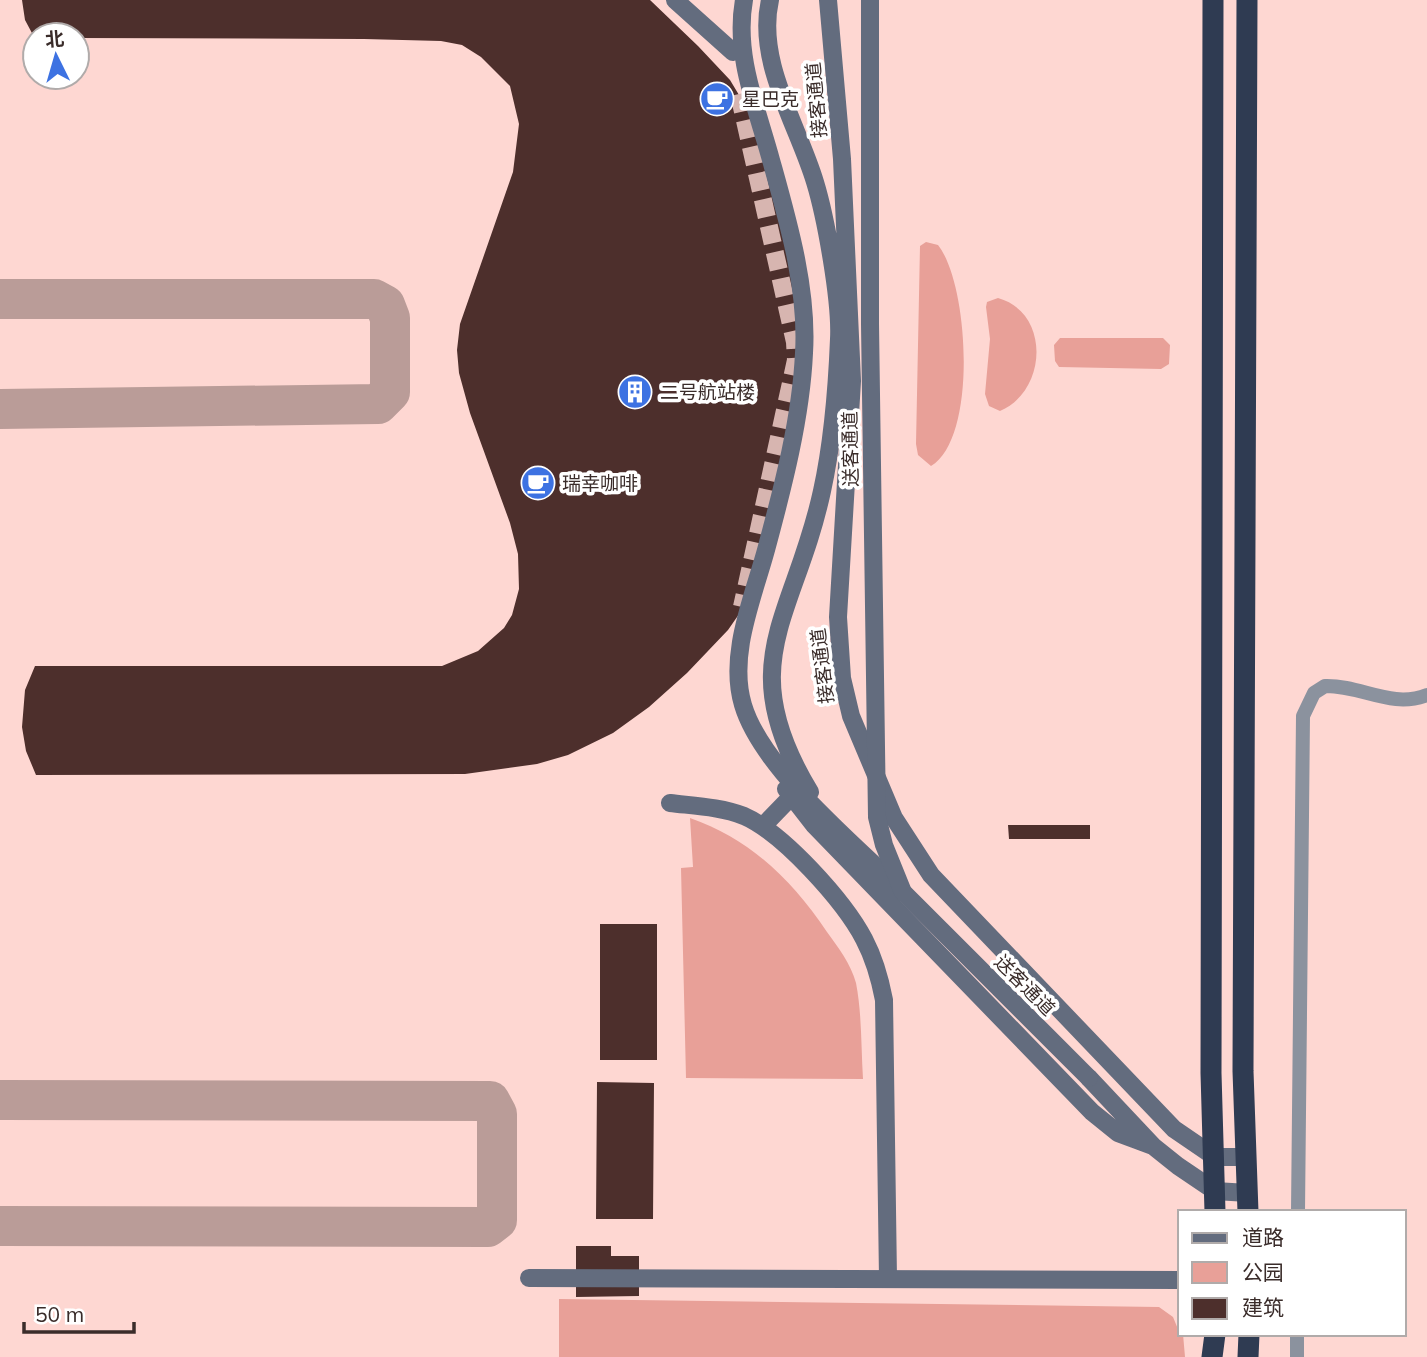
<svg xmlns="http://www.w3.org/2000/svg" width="1427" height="1357" font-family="Mulish,'Noto Sans SC',sans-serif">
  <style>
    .green { fill: #e8a098 }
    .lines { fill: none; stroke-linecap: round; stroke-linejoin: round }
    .taxiway { stroke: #ba9c98; stroke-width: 40 }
    .building { fill: #4d2f2c }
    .secondary-tunnel { stroke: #d7b5b0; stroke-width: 18; stroke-dasharray: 18 9; stroke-linecap: butt }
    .street { stroke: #8b929e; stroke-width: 14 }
    .secondary { stroke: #636c7e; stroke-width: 18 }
    .highway { stroke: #2f3b52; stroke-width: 21 }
    .secondary-bridge { stroke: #636c7e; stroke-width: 18 }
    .labels { text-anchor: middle; stroke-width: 7; stroke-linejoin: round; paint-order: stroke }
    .poi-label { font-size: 19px; fill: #3a2c2a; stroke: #fff; text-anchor: start }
    .street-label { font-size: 19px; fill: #3a2c2a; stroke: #fff }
  </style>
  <rect width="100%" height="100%" fill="#fed7d2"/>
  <path class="green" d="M926,242L938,245C969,284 978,438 931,466L918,455L916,444L920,246Z
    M998,298C1051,313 1047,391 1000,411L989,406L985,394L990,339L986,307L987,302Z
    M1060,338H1163L1170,345L1169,364L1161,369L1059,367L1055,361L1054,345Z
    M690,818C750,839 791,879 827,932C838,947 851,964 856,983C862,1014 861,1048 863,1079L686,1078L681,868L693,867Z
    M559,1299L1159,1307L1173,1317L1180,1334H1183L1185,1357H559Z"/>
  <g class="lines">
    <path class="taxiway" d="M0,299H374L385,305L390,318V392L378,404L0,409
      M0,1100L490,1101L497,1114V1220L488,1227L0,1226"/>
  </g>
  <path class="building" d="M22,0H650L698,46L730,80L763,135L811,358L753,594L728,630L687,673L649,707L613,733L568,755L537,764L465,774L36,775L26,751L22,727L25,690L35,666H442L478,651L504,628L512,615L519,589L518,554L510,523L470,413L459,373L457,350L460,324L513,172L519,124L510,86L481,57L462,45L441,41L364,39L77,38V35H33L25,20Z
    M1008,825H1090V839H1009Z
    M600,924H657V1060H600Z
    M597,1082L654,1083L653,1219H596Z
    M576,1246H611V1256H639V1296L576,1297Z"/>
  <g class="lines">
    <path class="secondary-tunnel" d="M739,94L795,342L796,360L742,607"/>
    <path class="street" d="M1298,1212L1303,716L1314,693L1325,686C1361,685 1391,709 1427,695
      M1297,1357V1334"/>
    <path class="secondary" d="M675,0L733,52
      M744,0C734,55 757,108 771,160C788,221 808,289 804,353C801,418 783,487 766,550C753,598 728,655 743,705C762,769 854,844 903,892
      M770,0C756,62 798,125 815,182C826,218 841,302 839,339C837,389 833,441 822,491C795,617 731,662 810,792
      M828,0L842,159L852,381L838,617L842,678L851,716L894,818L931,875L1174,1129L1215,1157H1247
      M786,789L814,825L1092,1112L1118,1133L1153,1146
      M670,803C695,806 721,807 744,816C783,833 844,901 864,939C874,958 880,979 884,1000L888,1278
      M763,826L791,797
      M1089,1078L1153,1146L1178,1166L1215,1191L1248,1193
      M529,1278L1180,1280"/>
    <path class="highway" d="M1213,0L1211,1073L1215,1212
      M1247,0L1243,1071L1248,1212
      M1212,1357L1215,1334
      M1248,1357L1249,1334"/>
    <path class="secondary-bridge" d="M870,0V324L877,817L884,845L903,892L1089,1078"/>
  </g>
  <defs>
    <g id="cafe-disc" transform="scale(1.75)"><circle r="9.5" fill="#3d72e2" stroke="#fff"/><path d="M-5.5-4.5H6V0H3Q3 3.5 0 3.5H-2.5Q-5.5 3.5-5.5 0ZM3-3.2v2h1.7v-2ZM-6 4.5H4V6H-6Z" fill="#fff"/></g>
    <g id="building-disc" transform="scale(1.75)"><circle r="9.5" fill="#3d72e2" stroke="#fff"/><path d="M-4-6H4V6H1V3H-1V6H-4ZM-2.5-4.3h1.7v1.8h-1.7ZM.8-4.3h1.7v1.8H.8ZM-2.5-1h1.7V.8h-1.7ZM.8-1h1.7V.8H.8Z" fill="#fff"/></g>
  </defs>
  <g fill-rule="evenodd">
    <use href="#cafe-disc" x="717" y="99"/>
    <use href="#building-disc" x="635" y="392"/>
    <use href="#cafe-disc" x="538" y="483"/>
  </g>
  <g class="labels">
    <g class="poi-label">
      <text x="742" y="106">星巴克</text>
      <text x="660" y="399">二号航站楼</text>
      <text x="562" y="490">瑞幸咖啡</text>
    </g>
    <g class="street-label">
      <text transform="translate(816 100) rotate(-95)" y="7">接客通道</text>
      <text transform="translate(850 449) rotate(-91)" y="7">送客通道</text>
      <text transform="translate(822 666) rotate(-97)" y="7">接客通道</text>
      <text transform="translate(1025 985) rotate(45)" y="7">送客通道</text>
    </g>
  </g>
  <rect x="1178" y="1210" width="228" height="126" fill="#ffffff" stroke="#b0abaa" stroke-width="2"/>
  <rect x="1192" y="1233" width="35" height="10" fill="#636c7e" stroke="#b0abaa" stroke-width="2"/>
  <text x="1242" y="1245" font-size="21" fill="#3a2c2a">道路</text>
  <rect x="1192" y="1262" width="35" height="21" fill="#e8a098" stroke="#b0abaa" stroke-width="2"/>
  <text x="1242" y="1280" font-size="21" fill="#3a2c2a">公园</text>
  <rect x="1192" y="1298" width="35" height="21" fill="#4d2f2c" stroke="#b0abaa" stroke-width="2"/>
  <text x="1242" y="1315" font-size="21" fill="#3a2c2a">建筑</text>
  <g transform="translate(56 56) rotate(355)"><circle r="33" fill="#ffffff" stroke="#b0abaa" stroke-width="2"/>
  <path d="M0-5L12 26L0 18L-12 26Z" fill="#3d72e2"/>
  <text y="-10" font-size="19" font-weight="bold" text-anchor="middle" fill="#3a2c2a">北</text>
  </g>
  <path d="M24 1322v10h110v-10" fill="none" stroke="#3a2c2a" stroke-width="3.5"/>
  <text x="35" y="1322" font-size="21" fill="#3a2c2a" stroke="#ffffff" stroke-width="5" paint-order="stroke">50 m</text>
</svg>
